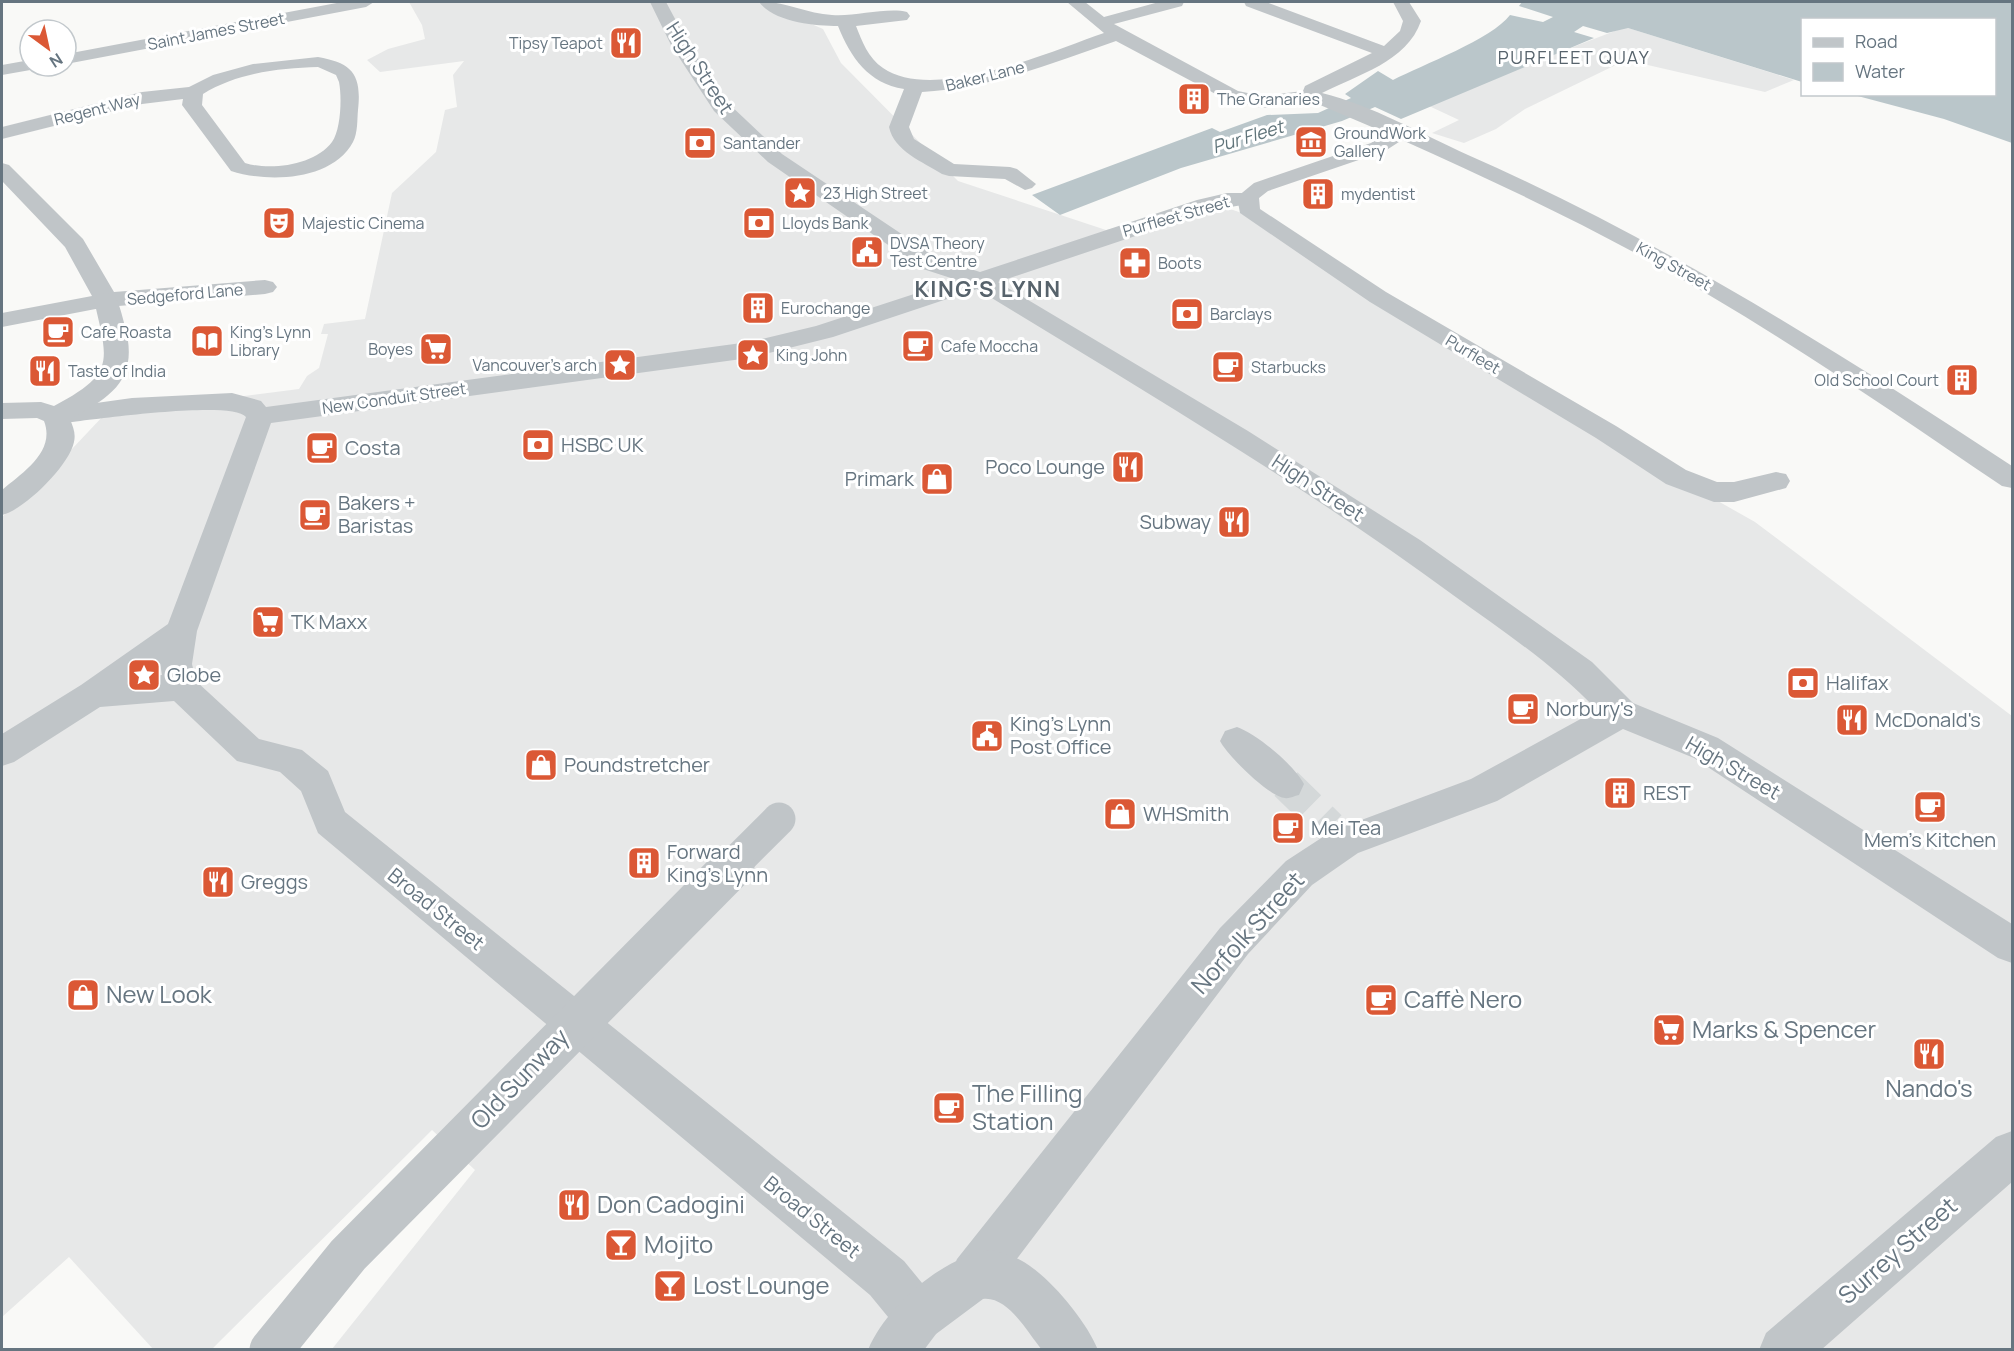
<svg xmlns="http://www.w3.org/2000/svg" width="2014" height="1351" font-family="Manrope,sans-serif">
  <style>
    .built { fill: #e7e8e8 }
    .water { fill: #bac6ca }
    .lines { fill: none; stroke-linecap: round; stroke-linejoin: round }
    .pedestrian-tunnel { stroke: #d4d8d9; stroke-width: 33; stroke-dasharray: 33 16; stroke-linecap: butt }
    .pedestrian { fill: #c0c5c8; fill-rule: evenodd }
    .minor { fill: #c0c5c8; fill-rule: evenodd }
    .minor-bridge-far1 { stroke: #c0c5c8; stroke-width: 33 }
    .minor-bridge { stroke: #c0c5c8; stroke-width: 43 }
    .labels { text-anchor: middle; stroke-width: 6; stroke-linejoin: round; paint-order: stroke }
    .far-street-label { font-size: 16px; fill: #667580; stroke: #fff }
    .far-poi-label { font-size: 16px; fill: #667580; stroke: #fff; text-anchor: start }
    .far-quarter-label { font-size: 18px; letter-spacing: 1.5px; fill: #57636c; stroke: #fff }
    .far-water-label { font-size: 18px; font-style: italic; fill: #60747a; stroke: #fff }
    .street-label { font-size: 20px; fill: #667580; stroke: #fff }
    .poi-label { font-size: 20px; fill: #667580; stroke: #fff; text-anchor: start }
    .far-district-label { font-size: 22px; font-weight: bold; letter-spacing: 1.5px; fill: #57636c; stroke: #fff }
    .near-street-label { font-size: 24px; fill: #667580; stroke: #fff }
    .near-poi-label { font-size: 24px; fill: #667580; stroke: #fff; text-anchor: start }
  </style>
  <rect width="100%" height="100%" fill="#f9f9f7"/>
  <path class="built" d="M409,2H760L823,29L841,63L958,181L1106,230L1221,206L1239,212L1587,427L1755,522L2012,716V1349H332L475,1170L432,1130L212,1349H153L69,1257L2,1317V517L37,486L105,414L299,389L307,376L319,368L328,334H321L324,324L365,319L392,193L436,152L445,110L457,107L453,75L464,61L380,72L367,60L388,49L425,39L422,25Z
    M1625,27L1794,80L1765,92L1626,60L1525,109L1496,129L1464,143L1432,133L1459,120L1429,106L1498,76Z"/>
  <path class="water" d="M1522,2H2012V143L1944,119L1854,95L1994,94V20H1802V82L1628,28L1607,33L1583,26L1574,32L1594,38L1401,119L1375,107L1342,121L1181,168L1060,215L1032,195L1212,128L1220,132L1267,115L1318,113L1351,98L1345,94L1378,71L1393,80C1422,65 1492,39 1510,15L1543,22L1553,17L1519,6Z"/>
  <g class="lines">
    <path class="pedestrian-tunnel" d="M1286,784L1330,827"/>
    <path class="pedestrian" d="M650,2H666L689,45L728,103L782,154L939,259L980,272L1197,200L1227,193H1254L1257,198L1254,203L1213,210L998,282L1248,431L1420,540L1592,662L1633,703L1718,738L2012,924V963L1998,958L1694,758L1623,729L1497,801L1358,853L1312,885L1248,954L991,1293L974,1300L957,1293L950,1276L957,1259L1220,928L1286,861L1332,831L1471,779L1597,710C1554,665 1503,631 1453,595C1301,483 1137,387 977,289L833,337L749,358L271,423L197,631L192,664L196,681L259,739L302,750L328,771L345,812L904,1261L936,1300L943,1317L936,1334L919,1341L902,1334L870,1295L318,833L301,791L280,772L237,761L174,701L100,707L14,762L2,766V734L81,685L168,624L246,417C231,399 84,421 55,424L46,422L42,416L46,410L132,398L232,393L261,401L266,407L749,342L816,326L957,280L923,269L768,162L714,111L671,45ZM160,663L162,675L141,677Z
      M2,163L9,165L83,239L114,292L265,280L273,282L277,287L273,292L265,294L106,307L2,327V313L92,296L65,247L2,181Z
      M1237,727C1257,734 1294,765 1304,784L1299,795C1294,796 1289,799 1285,798C1269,797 1227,755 1220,741L1225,731Z"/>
    <path class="minor" d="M342,2H374L366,7L66,64V54Z
      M759,2C783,0 806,14 832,15C854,17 887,7 907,12L910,16L907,20L856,26C862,41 868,58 883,68C934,103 1049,52 1104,33L1067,2H1085L1104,17L1159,2H1184L1182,6L1114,24L1238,91L1262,96L1303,91L1305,86L1372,53L1246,6L1244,2H1266L1384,46L1400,31L1403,21L1393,2H1409L1421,21C1407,62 1357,75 1322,93C1371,105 1422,134 1468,155C1661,240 1837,351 2012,466V488L2002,486C1883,405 1765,324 1639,255C1562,213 1482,176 1402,140L1385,151L1268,191L1259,198L1260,209L1386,292L1616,426L1686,470L1717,482H1734L1776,472L1786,474L1790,481L1786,488L1734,502H1714L1666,484L1596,438L1370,302L1240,213L1237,197L1254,183L1371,143L1386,133L1313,102L1262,108L1225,99L1116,41C1053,63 989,89 922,92L909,127L914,139L954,164L1010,167L1017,169L1036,184L1032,188L1025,190L1005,179L949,176L942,174C923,162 894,151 889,127L904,89C868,83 851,58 838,26C815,26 774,22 759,2Z
      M318,57C352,63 362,74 358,110C357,120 358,132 353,142C332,181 268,183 231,171L182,105L183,99L142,104L2,139V127L142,92L189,87L213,75L253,64ZM318,67L336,75L339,82C342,97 341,129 332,142C315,165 271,171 245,163L202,105L203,94C237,73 279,68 318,67Z
      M30,60V66H38L36,69L2,75V65Z
      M106,293L114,295C120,304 122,316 125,326C139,379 113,396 70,419C73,427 76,433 74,442C69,466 24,510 2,515V490C22,473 56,452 44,421L37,418L2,419V403L41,402L54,406C116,373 108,362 94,300L98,295Z
      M2012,1131V1182L1821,1350H1759L1766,1333L1996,1137Z
      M992,1250C1004,1254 1017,1257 1027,1264C1052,1280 1087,1322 1098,1350H1042C1027,1332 1008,1296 983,1299L936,1334L924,1350H868C886,1306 945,1255 992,1250Z"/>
    <path class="minor-bridge-far1" d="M731,867L779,819"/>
    <path class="minor-bridge" d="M271,1350L348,1255L733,866"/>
  </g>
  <defs>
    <g id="restaurant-square" transform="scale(1.725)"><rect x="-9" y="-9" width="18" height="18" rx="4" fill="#db5835" stroke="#fff"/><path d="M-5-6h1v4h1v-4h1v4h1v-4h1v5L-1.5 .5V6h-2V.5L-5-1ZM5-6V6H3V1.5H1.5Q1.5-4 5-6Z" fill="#fff"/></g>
    <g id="building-square" transform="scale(1.725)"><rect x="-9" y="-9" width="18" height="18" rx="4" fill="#db5835" stroke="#fff"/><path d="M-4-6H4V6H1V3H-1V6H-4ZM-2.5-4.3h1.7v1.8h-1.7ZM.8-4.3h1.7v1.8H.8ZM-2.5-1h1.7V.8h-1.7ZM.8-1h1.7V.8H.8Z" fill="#fff"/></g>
    <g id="museum-square" transform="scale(1.725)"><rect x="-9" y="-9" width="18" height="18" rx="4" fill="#db5835" stroke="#fff"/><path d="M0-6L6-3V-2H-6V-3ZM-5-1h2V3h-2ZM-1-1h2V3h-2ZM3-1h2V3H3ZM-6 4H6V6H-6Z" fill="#fff"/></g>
    <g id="bank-square" transform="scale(1.725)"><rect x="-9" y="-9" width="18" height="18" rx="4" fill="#db5835" stroke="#fff"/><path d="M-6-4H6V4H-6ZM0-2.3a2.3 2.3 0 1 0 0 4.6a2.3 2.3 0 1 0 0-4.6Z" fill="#fff"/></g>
    <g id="sight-square" transform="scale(1.725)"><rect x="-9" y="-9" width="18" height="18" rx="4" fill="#db5835" stroke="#fff"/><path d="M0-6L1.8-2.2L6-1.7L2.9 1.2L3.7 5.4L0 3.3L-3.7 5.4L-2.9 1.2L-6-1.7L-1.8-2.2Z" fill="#fff"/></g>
    <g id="theatre-square" transform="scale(1.725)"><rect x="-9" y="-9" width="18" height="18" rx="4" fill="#db5835" stroke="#fff"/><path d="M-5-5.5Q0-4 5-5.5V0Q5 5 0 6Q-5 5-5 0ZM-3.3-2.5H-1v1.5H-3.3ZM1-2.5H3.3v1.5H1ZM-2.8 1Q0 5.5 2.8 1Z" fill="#fff"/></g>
    <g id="civic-square" transform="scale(1.725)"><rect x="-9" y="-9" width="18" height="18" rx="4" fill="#db5835" stroke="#fff"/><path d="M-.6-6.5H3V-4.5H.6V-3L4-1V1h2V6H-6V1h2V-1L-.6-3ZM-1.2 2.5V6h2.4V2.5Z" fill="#fff"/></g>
    <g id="pharmacy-square" transform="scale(1.725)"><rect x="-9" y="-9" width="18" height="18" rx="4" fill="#db5835" stroke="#fff"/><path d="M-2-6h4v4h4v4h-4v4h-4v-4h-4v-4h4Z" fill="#fff"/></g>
    <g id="cafe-square" transform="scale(1.725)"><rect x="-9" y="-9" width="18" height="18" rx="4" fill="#db5835" stroke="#fff"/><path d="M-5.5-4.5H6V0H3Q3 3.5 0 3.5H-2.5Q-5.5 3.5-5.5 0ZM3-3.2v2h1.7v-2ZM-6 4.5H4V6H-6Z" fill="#fff"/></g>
    <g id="library-square" transform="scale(1.725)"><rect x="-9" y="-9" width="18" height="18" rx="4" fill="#db5835" stroke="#fff"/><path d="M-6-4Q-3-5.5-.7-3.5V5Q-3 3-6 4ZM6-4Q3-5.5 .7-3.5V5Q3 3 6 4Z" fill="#fff"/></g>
    <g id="supermarket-square" transform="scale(1.725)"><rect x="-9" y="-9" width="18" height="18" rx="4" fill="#db5835" stroke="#fff"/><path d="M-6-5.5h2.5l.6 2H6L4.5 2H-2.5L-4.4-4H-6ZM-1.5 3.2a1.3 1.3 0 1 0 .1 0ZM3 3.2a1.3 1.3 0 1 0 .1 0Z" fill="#fff"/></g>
    <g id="shop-square" transform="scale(1.725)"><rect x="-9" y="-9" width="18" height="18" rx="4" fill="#db5835" stroke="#fff"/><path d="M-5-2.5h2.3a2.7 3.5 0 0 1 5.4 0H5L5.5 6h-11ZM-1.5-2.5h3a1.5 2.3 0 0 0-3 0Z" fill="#fff"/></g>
    <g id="bar-square" transform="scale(1.725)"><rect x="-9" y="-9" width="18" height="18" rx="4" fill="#db5835" stroke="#fff"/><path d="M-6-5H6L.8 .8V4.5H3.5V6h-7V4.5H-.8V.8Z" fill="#fff"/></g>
  </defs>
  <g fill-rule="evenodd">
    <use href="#restaurant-square" x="626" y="43"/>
    <use href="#building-square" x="1194" y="99"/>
    <use href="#museum-square" x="1311" y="142"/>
    <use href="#bank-square" x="700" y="143"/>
    <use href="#sight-square" x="800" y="193"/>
    <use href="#building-square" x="1318" y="194"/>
    <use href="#theatre-square" x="279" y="223"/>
    <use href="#bank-square" x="759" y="223"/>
    <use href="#civic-square" x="867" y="252"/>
    <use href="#pharmacy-square" x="1135" y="263"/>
    <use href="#building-square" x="758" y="308"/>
    <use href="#bank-square" x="1187" y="314"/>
    <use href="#cafe-square" x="58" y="332"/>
    <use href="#library-square" x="207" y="341"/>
    <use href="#cafe-square" x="918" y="346"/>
    <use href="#supermarket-square" x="436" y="349"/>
    <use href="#sight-square" x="753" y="355"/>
    <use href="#sight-square" x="620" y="365"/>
    <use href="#cafe-square" x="1228" y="367"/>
    <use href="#restaurant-square" x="45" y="371"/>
    <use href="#building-square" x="1962" y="380"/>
    <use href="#bank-square" x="538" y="445"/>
    <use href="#cafe-square" x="322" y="448"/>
    <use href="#restaurant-square" x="1128" y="467"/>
    <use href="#shop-square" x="937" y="479"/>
    <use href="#cafe-square" x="315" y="515"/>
    <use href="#restaurant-square" x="1234" y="522"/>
    <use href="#supermarket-square" x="268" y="622"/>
    <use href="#sight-square" x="144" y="675"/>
    <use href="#bank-square" x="1803" y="683"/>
    <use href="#cafe-square" x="1523" y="709"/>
    <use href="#restaurant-square" x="1852" y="720"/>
    <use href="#civic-square" x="987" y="736"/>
    <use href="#shop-square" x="541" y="765"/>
    <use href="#building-square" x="1620" y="793"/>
    <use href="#cafe-square" x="1930" y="807"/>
    <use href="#shop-square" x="1120" y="814"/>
    <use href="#cafe-square" x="1288" y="828"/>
    <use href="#building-square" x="644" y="863"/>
    <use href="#restaurant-square" x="218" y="882"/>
    <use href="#shop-square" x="83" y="995"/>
    <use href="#cafe-square" x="1381" y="1000"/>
    <use href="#supermarket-square" x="1669" y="1030"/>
    <use href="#restaurant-square" x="1929" y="1054"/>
    <use href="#cafe-square" x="949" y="1108"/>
    <use href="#restaurant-square" x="574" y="1205"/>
    <use href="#bar-square" x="621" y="1245"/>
    <use href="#bar-square" x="670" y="1286"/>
  </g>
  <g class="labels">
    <g class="far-street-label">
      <text transform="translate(216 31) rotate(-11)" y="6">Saint James Street</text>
      <text transform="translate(985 76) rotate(-14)" y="6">Baker Lane</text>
      <text transform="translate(97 109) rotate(-14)" y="6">Regent Way</text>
      <text transform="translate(1176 216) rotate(-16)" y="6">Purfleet Street</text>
      <text transform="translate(1674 266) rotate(29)" y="6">King Street</text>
      <text transform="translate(185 294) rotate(-5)" y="6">Sedgeford Lane</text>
      <text transform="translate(1473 354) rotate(31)" y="6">Purfleet</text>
      <text transform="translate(394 398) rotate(-8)" y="6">New Conduit Street</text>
    </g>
    <g class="far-poi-label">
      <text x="603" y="49" text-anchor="end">Tipsy Teapot</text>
      <text x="1217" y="105">The Granaries</text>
      <text x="1334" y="139">GroundWork<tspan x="1334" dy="18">Gallery</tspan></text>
      <text x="723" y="149">Santander</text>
      <text x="823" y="199">23 High Street</text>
      <text x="1341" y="200">mydentist</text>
      <text x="302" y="229">Majestic Cinema</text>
      <text x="782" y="229">Lloyds Bank</text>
      <text x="890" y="249">DVSA Theory<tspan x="890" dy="18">Test Centre</tspan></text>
      <text x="1158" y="269">Boots</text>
      <text x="781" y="314">Eurochange</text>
      <text x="1210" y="320">Barclays</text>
      <text x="81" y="338">Cafe Roasta</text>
      <text x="230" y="338">King's Lynn<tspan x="230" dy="18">Library</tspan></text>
      <text x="941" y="352">Cafe Moccha</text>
      <text x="413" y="355" text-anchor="end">Boyes</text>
      <text x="776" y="361">King John</text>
      <text x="597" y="371" text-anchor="end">Vancouver's arch</text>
      <text x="1251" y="373">Starbucks</text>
      <text x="68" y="377">Taste of India</text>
      <text x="1939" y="386" text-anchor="end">Old School Court</text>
    </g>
    <g class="far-quarter-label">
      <text x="1574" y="64">PURFLEET QUAY</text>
    </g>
    <g class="far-water-label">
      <text transform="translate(1248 137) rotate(-17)" y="6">Pur Fleet</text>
    </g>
    <g class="street-label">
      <text transform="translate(700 68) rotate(57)" y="7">High Street</text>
      <text transform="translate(1318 488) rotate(33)" y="7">High Street</text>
      <text transform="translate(1733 768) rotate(30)" y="7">High Street</text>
      <text transform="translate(436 909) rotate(39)" y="7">Broad Street</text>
      <text transform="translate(812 1217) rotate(39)" y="7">Broad Street</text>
    </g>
    <g class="poi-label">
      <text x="561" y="452">HSBC UK</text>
      <text x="345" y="455">Costa</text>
      <text x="1105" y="474" text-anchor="end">Poco Lounge</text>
      <text x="914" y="486" text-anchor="end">Primark</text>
      <text x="338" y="510">Bakers +<tspan x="338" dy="23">Baristas</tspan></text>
      <text x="1211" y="529" text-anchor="end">Subway</text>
      <text x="291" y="629">TK Maxx</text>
      <text x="167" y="682">Globe</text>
      <text x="1826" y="690">Halifax</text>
      <text x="1546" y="716">Norbury's</text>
      <text x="1875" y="727">McDonald's</text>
      <text x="1010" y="731">King's Lynn<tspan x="1010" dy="23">Post Office</tspan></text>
      <text x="564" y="772">Poundstretcher</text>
      <text x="1643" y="800">REST</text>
      <text x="1143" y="821">WHSmith</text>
      <text x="1311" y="835">Mei Tea</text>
      <text x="1930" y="847" text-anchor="middle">Mem's Kitchen</text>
      <text x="667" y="859">Forward<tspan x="667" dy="23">King's Lynn</tspan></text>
      <text x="241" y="889">Greggs</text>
    </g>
    <g class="far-district-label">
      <text x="988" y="297">KING'S LYNN</text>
    </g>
    <g class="near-street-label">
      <text transform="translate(1248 933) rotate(-48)" y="8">Norfolk Street</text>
      <text transform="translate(520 1079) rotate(-46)" y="8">Old Sunway</text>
      <text transform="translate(1898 1251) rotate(-41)" y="8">Surrey Street</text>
    </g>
    <g class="near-poi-label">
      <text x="106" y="1003">New Look</text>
      <text x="1404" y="1008">Caffè Nero</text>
      <text x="1692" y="1038">Marks &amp; Spencer</text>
      <text x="1929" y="1097" text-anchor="middle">Nando's</text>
      <text x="972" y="1102">The Filling<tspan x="972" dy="28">Station</tspan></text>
      <text x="597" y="1213">Don Cadogini</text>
      <text x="644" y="1253">Mojito</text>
      <text x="693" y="1294">Lost Lounge</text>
    </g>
  </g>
  <rect width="2014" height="1351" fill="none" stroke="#667580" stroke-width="6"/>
  <rect x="1801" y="18" width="195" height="78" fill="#ffffff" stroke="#c2c8cc" stroke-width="1.5"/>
  <rect x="1813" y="38" width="30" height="9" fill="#c0c5c8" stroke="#c2c8cc" stroke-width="1.5"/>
  <text x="1855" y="48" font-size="18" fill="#667580">Road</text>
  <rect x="1813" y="63" width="30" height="18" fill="#bac6ca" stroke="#c2c8cc" stroke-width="1.5"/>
  <text x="1855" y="78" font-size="18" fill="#667580">Water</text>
  <g transform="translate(48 48) rotate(147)"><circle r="28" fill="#ffffff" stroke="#c2c8cc" stroke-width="1.5"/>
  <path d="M0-4.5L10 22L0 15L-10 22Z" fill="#db5835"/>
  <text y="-9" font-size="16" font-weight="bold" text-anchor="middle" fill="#667580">N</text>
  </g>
</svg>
